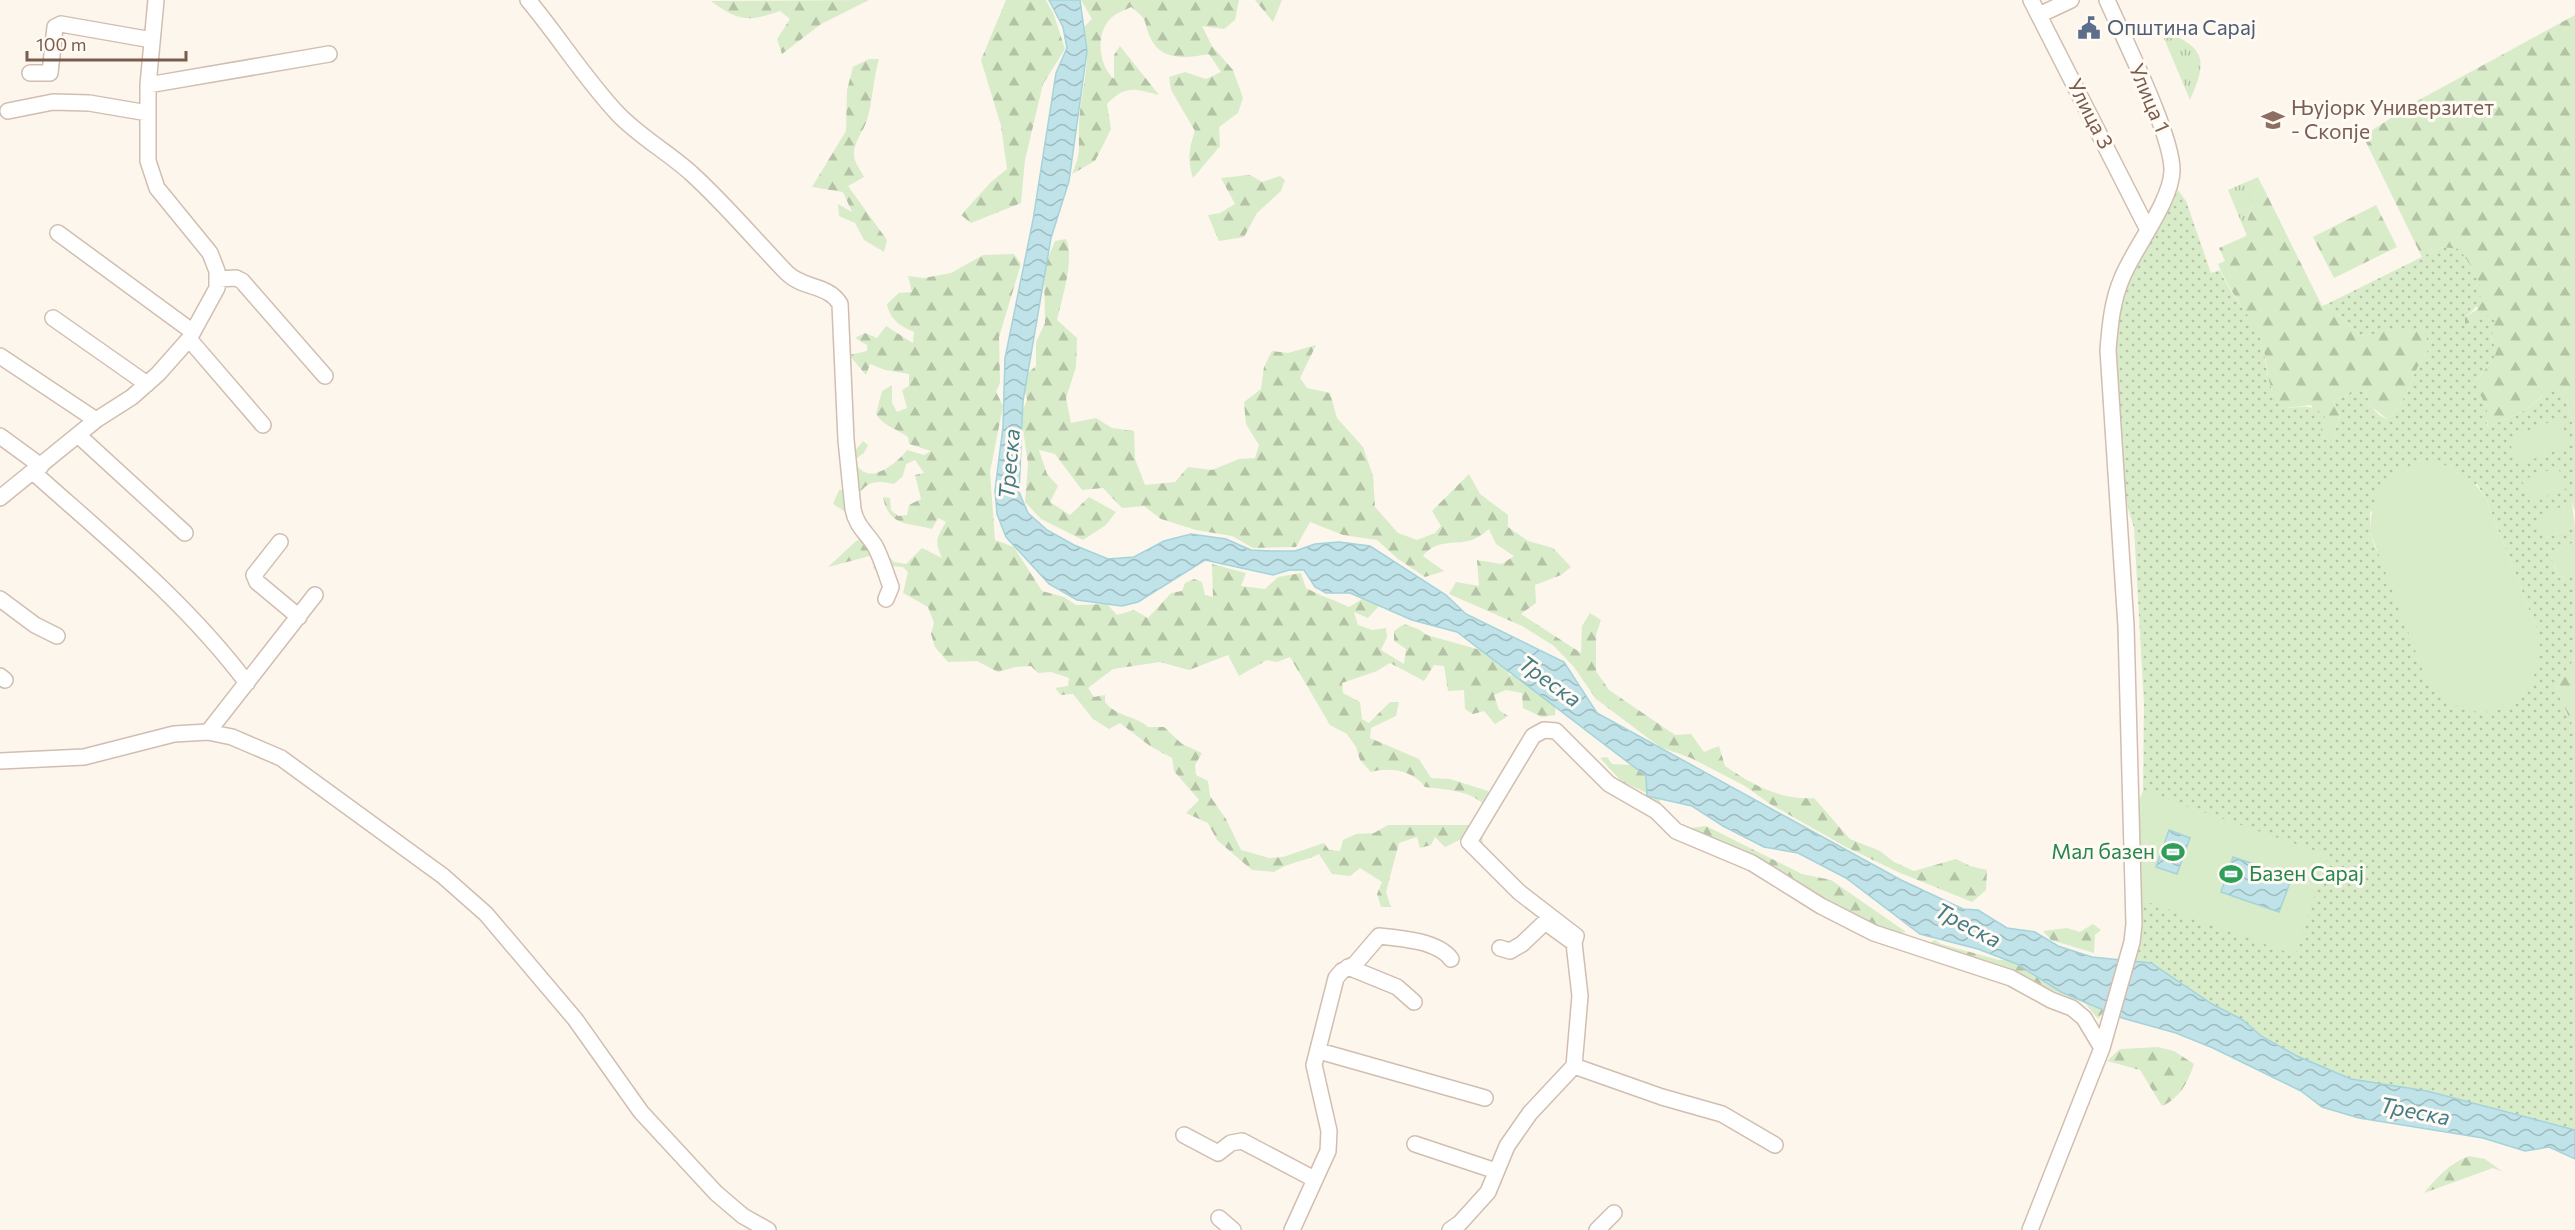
<svg xmlns="http://www.w3.org/2000/svg" width="2575" height="1230" viewBox="0 0 2575 1230" font-family="Commissioner,sans-serif">
<defs>
<pattern id="grass-tufts" width="24" height="20" patternUnits="userSpaceOnUse" patternTransform="scale(1.5)"><rect width="24" height="20" fill="#d8ecc9"/><path d="M3 7l-1-3M5 7V3M7 7l1-3M15 17l-1-3M17 17v-4M19 17l1-3" fill="none" stroke="#b4c2a5"/></pattern>
<pattern id="forest-firs" width="22" height="20" patternUnits="userSpaceOnUse" patternTransform="scale(1.5)"><rect width="22" height="20" fill="#d8ecc9"/><path d="M5 1l3.5 6h-7zM16 11l3.5 6h-7z" fill="#b4c2a5"/></pattern>
<pattern id="park-dots" width="8" height="8" patternUnits="userSpaceOnUse" patternTransform="scale(1.5)"><rect width="8" height="8" fill="#d8ecc9"/><path d="M2 2h.1M6 6h.1" fill="none" stroke="#b4c2a5" stroke-width="1.8" stroke-linecap="round"/></pattern>
<pattern id="water-waves" width="16" height="10" patternUnits="userSpaceOnUse" patternTransform="scale(1.5)"><rect width="16" height="10" fill="#bfe3e8"/><path d="M0 5q4-4 8 0t8 0" fill="none" stroke="#a0bbbe"/></pattern>
</defs>
<rect width="100%" height="100%" fill="#fdf6ec"/>
<!-- grass -->
<path fill="url(#grass-tufts)" d="M2160 29C2203 47 2210 56 2190 100Z
M2258 177 2261 183 2249 212 2247 236 2228 190Z"/>
<!-- forest -->
<path fill="url(#forest-firs)" d="M869 0 821 24 782 54 777 39 790 19 780 11C748 22 739 22 711 1Z
M1006 0H1046L1054 15 1065 49 1043 84 1025 160 1021 203 971 223 961 215 991 182 1007 169 1001 126 981 60Z
M1081 0H1239L1235 20 1224 29 1202 26 1212 46 1233 70 1243 98 1238 113 1219 127 1220 146 1193 178C1187 161 1189 147 1195 131L1171 90 1169 77 1185 72 1206 79 1221 72 1209 54C1188 58 1161 62 1150 37 1142 18 1150 22 1131 7 1125 10 1114 14 1110 19 1095 35 1099 66 1114 79V55L1120 46 1159 95C1135 89 1126 84 1107 104L1111 129 1095 161 1072 174C1082 150 1078 149 1079 124 1081 87 1092 65 1084 27L1092 19Z
M1255 0H1282L1273 22Z
M2575 15V434L2566 398 2542 396 2526 410 2488 427 2484 402 2476 390V380L2493 360 2491 330 2495 321 2492 314 2465 325V317L2478 309 2442 247 2422 257 2363 136 2419 100Z
M869 59H879C873 79 873 100 867 120 863 132 853 143 854 155 854 162 861 171 864 177L848 186 887 240 884 252 864 240 855 223 839 216 838 204 852 212 843 192 812 187 846 131 847 90 853 67Z
M1250 175 1262 182 1280 176 1285 180 1281 191 1257 213 1244 237 1219 241 1208 215 1220 213 1235 204 1221 178Z
M2261 183 2322 306 2327 304 2360 336C2377 334 2407 322 2423 331 2429 335 2428 343 2429 349 2412 369 2408 404 2387 419L2372 407 2364 390 2333 400 2340 416 2332 441H2327L2321 436V427L2311 405 2286 408C2264 392 2270 368 2262 345 2252 316 2229 293 2218 264L2225 261 2219 248 2246 236 2249 212Z
M2376 205 2397 247 2334 278 2313 237Z
M1066 239C1075 258 1062 299 1057 320L1077 338 1076 367 1066 398 1071 423 1096 418 1112 428 1134 431 1135 459 1145 485 1175 482 1188 467 1212 470 1239 459 1255 458 1259 445 1246 424 1244 402 1261 389 1264 367 1272 351 1288 353 1316 345 1300 378 1307 388 1330 393 1337 418 1363 447 1373 476 1375 507 1398 533 1417 540 1435 533 1441 526 1432 511 1469 474 1480 494 1508 515V527L1528 541 1553 548 1571 567 1561 575 1535 585 1536 603 1521 614 1581 653 1582 626 1590 613 1601 620 1596 635V671L1609 690 1675 735 1691 734 1704 752 1719 746 1725 766C1753 785 1780 800 1814 798L1850 839 1880 851 1894 862 1914 871 1956 859 1970 866 1987 870 1986 890 1972 902 1898 872 1846 847 1770 804 1745 786 1691 758 1660 747 1596 699 1574 667 1554 646 1522 626 1449 594 1456 582 1479 586 1477 560 1502 564 1514 556 1496 544 1489 529C1484 533 1478 538 1472 540 1454 545 1436 539 1423 556L1444 571 1425 577 1398 559 1377 540 1343 535 1310 522 1296 547 1253 548 1232 536 1196 530 1161 519 1144 506 1122 508 1103 488 1082 490 1055 454 1039 450 1047 474 1058 486 1050 502 1070 515 1089 497 1116 512 1106 525 1083 540 1041 519 1025 502 1028 464 1021 415 1027 400 1022 378 1036 366V342L1045 323 1044 268 1055 241Z
M1014 254 1021 264 999 337 1000 383 996 392 1003 406 990 472 995 540 1014 547 1042 591 1064 597 1076 605 1107 604 1117 615 1134 610 1148 618 1171 593 1182 591 1185 583 1194 579 1202 582 1205 595 1213 597 1212 564 1246 573 1241 586 1265 589 1278 577 1301 573 1306 588C1320 596 1335 600 1349 607L1362 599 1379 606 1368 618 1354 612 1358 625 1372 630 1386 628 1387 637 1381 650 1404 664 1406 649 1394 641V631L1404 624 1418 629 1427 635 1505 657 1509 675 1532 677 1556 697 1555 715 1542 717 1523 708 1522 693 1506 690 1494 695 1499 710 1508 716 1495 724 1484 711 1473 714 1465 709 1464 690 1448 691 1444 666 1434 665 1424 681 1390 663 1377 671 1342 683 1343 693 1360 702 1362 719 1369 723 1390 702H1399L1396 716 1371 728 1370 738 1419 759 1431 778 1450 779 1488 791 1487 808C1473 790 1447 790 1425 787 1413 770 1389 767 1371 772L1360 760 1356 747 1347 734 1330 725 1290 657 1277 662 1267 660 1239 676 1228 655 1189 670 1160 662 1113 669 1088 688 1094 697 1105 695V702C1116 717 1135 715 1148 727H1164L1182 744 1202 753 1195 765 1196 775 1208 781 1210 796 1226 819 1241 850 1269 858 1283 857 1324 843 1329 850 1340 851 1343 840 1356 834 1374 833 1388 825H1470L1482 833 1483 845 1470 835 1445 847 1435 837 1431 845 1420 848 1417 837 1399 843 1386 892 1391 907H1381L1377 894 1382 882 1360 868 1350 876 1332 874 1319 854C1304 862 1288 862 1274 872L1252 870 1217 840 1208 823 1186 813 1199 800 1174 771 1172 758 1150 746 1120 723 1109 729 1093 719 1073 694 1061 695 1055 688 1068 686 1069 678 1051 672 1038 673 1031 666 1015 667 998 672 977 661 948 662 935 647 931 634 934 623 928 607 903 593 908 572 903 567 890 566 885 577 873 568 875 563 870 556 828 567 855 542 868 534 894 562 906 564 922 548 942 558C934 541 937 537 946 522L938 518 932 529C907 522 889 527 883 497L890 498 891 510 898 516 907 515 909 505 921 499 915 475 924 473 915 460 906 464 903 476 894 484C862 476 863 493 844 511L833 504 839 490H849L859 482 850 470 853 453 863 441 868 445 864 453 853 461C857 465 861 472 867 473 880 477 901 459 907 450L924 455 931 451 909 444 908 437C896 428 883 426 876 414L882 391 892 385V403L897 412 907 408 902 390 909 386V374L885 370 870 364 866 375 849 355 867 351V345L855 338 865 333 877 338 886 326 913 343 914 332C900 326 890 320 887 304L899 293 912 292 908 276 924 278 951 273 983 255Z
M2575 657V731L2556 688Z
M1607 757 1612 764 1630 765 1647 771 1661 804 1658 806 1645 792 1622 782 1600 758Z
M1706 826 1802 874 1831 880 1906 932C1884 936 1863 926 1840 926L1847 915 1830 902 1808 897 1799 882 1709 836 1683 829Z
M2093 924 2101 930 2095 935 2094 953 2051 940 2043 931 2067 928 2080 932Z
M1935 940 1941 944 1999 960 2016 959 2105 1010 2098 1019 2085 1003 1922 941 1929 943Z
M2158 1047 2174 1051 2194 1064C2188 1082 2180 1098 2162 1106L2140 1070 2107 1061 2120 1049Z
M2469 1156 2485 1159 2503 1172 2493 1168 2424 1193C2436 1178 2450 1163 2469 1156Z"/>
<!-- park -->
<path fill="url(#park-dots)" fill-rule="evenodd" d="M2178 190 2186 201 2211 273 2220 270C2231 298 2256 319 2263 348 2268 370 2266 393 2286 408 2303 407 2313 403 2325 417L2321 427V436L2327 441H2332L2340 416 2333 400 2364 390C2369 401 2374 415 2387 419 2408 404 2412 369 2429 349L2426 335 2423 331 2404 329 2360 336 2327 304 2442 247 2459 249C2476 272 2495 297 2465 317V324L2492 314 2495 321 2491 340 2497 350 2493 360 2476 380C2476 393 2486 400 2487 412 2488 418 2485 421 2488 427L2526 410 2551 389 2559 390 2566 398 2575 434V511L2572 503 2544 538 2575 526V542L2549 552 2559 578 2575 572V657L2556 688 2575 731V1130L2427 1091 2351 1079 2297 1056 2261 1036 2243 1020 2212 1004 2173 977 2132 959 2142 900 2139 802 2143 791 2144 704 2134 528 2119 477 2110 357 2123 282ZM2477 484 2487 501 2537 630 2376 550 2370 532V512Z"/>
<!-- pitch -->
<path fill="#d8ecc9" d="M2560 418 2570 445 2518 465 2508 438Z
M2422 462C2454 463 2471 474 2487 501L2537 630C2552 707 2472 743 2426 679L2370 532C2371 492 2385 473 2422 462Z
M2558 467 2566 489 2530 502 2522 480Z
M2572 503 2575 526 2544 538 2536 516Z
M2575 542V572L2559 578 2549 552Z
M2143 791 2328 855 2295 955 2142 900 2139 802Z"/>
<!-- water -->
<path fill="url(#water-waves)" stroke="#a5d3da" stroke-width="1.5" d="M1049 0H1080L1087 51 1069 181 1051 238 1023 401 1019 492 1028 513 1047 530 1074 545 1108 559 1134 557 1164 541 1191 534 1226 539 1251 550 1271 551H1295L1315 544 1339 542 1370 546 1446 595 1466 614 1564 662 1597 713 1901 880 1963 909 1978 910 2007 928 2035 932 2058 946 2092 957 2151 963 2212 1004 2243 1020 2261 1036 2297 1056 2351 1079 2427 1091 2575 1130V1159L2549 1147 2525 1151 2483 1138 2359 1118 2322 1107 2301 1091 2213 1048 2176 1033 2122 1018 2061 992 2017 964 1978 949 1920 934 1846 878 1798 853 1764 847 1723 826 1692 806 1647 796 1646 776 1457 632 1412 620 1350 593H1326L1315 587 1304 570H1289L1273 575 1205 560 1138 602 1122 606 1077 600 1049 584 1006 537 997 514 995 490 1003 427 1005 358 1033 220 1056 73 1067 48 1063 27Z
M2169 830 2190 838 2177 874 2156 867Z
M2233 857 2292 877 2279 912 2221 892Z"/>
<g fill="none" stroke-linecap="round" stroke-linejoin="round">
<!-- minor casing -->
<g stroke="#d1beb0" stroke-width="18">
<path id="minor" d="M528 0C559 37 585 79 618 114 640 137 669 153 692 174 726 205 755 240 787 273 803 289 828 284 840 304L846 440 853 509C856 526 867 533 875 546 882 559 886 574 891 587L886 599
M2031 0 2147 228
M2039 15 2071 0
M30 73H50L55 27 61 24 152 40
M148 85 329 54
M8 111 53 102 89 103 148 113
M58 233 193 332
M218 279 236 278 242 281 325 376
M53 318 147 384
M189 339 263 425
M0 356 96 420
M78 435 185 533
M0 436 41 466
M33 472C108 539 186 602 247 683
M0 498 96 420 132 397 158 374 189 339 217 288V271L210 253 157 188 148 161V85L156 0
M280 542 254 575 257 582 299 617
M0 599 35 625 57 636
M0 676 5 680
M208 732 315 595
M0 761 84 757 174 734 208 732 232 737 281 758 443 876 486 914 575 1019 641 1112 716 1193 743 1216 768 1230
M1574 943 1576 936 1519 892 1469 842 1533 736 1544 730 1556 731 1609 784 1656 811 1676 831 1752 863 1821 906 1874 933 2011 978 2051 1000 2072 1008 2084 1018 2102 1048
M1348 967 1397 987 1414 1002
M1319 1051 1485 1098
M1574 1066 1662 1097 1722 1114 1775 1145
M1184 1135 1218 1153 1231 1143 1242 1141 1314 1179
M1415 1144 1496 1171
M1219 1218 1233 1230
M1292 1230 1328 1151 1329 1131 1314 1065 1336 978 1342 971 1355 964 1379 936C1400 938 1438 941 1451 959
M1450 1230 1460 1223 1488 1192 1507 1146 1530 1113 1574 1066 1580 996 1574 943 1545 922 1522 944 1510 951 1500 948
M1597 1230 1614 1213
M2030 1230 2102 1048 2132 942 2134 924 2126 626 2108 350C2110 326 2112 301 2122 278 2134 248 2171 202 2172 171 2173 136 2123 37 2107 0"/>
</g>
<!-- minor -->
<use href="#minor" stroke="#fff" stroke-width="15"/>
</g>
<!-- icons -->
<defs>
<g id="civic-bare" transform="scale(1.8)"><path d="M-.6-6.5H3V-4.5H.6V-3L4-1V1h2V6H-6V1h2V-1L-.6-3ZM-1.2 2.5V6h2.4V2.5Z" fill="#5c6f8a" stroke="#fffaf3" stroke-width="2.5" paint-order="stroke"/></g>
<g id="university-bare" transform="scale(1.8)"><path d="M0-5L7-2L0 1L-7-2ZM-4 1L0 2.5L4 1V4Q0 6-4 4Z" fill="#8d6e63" stroke="#fffaf3" stroke-width="2.5" paint-order="stroke"/></g>
<g id="stadium-bare" transform="scale(1.8)"><path d="M0-5a6.5 5 0 1 0 0 10a6.5 5 0 1 0 0-10ZM-3.5-1.8h7v3.6h-7Z" fill="#2e9e5b" stroke="#fffaf3" stroke-width="2.5" paint-order="stroke"/></g>
</defs>
<g fill-rule="evenodd">
<use href="#civic-bare" x="2089" y="28"/>
<use href="#university-bare" x="2273" y="120"/>
<use href="#stadium-bare" x="2173" y="852"/>
<use href="#stadium-bare" x="2231" y="874"/>
</g>
<g text-anchor="middle" stroke-width="6" stroke-linejoin="round" paint-order="stroke">
<!-- service labels -->
<g font-size="21" fill="#4e5e75" stroke="#fffaf3" text-anchor="start">
<text x="2107" y="35">Општина Сарај</text>
</g>
<!-- street labels -->
<g font-size="21" fill="#7a5c4d" stroke="#fffaf3">
<text transform="translate(2149 98) rotate(67)" y="7">Улица 1</text>
<text transform="translate(2090 114) rotate(63)" y="7">Улица 3</text>
</g>
<!-- education labels -->
<g font-size="21" fill="#785e54" stroke="#fffaf3" text-anchor="start">
<text x="2291" y="115">Њујорк Универзитет<tspan x="2291" dy="24">- Скопје</tspan></text>
</g>
<!-- leisure labels -->
<g font-size="21" fill="#27864d" stroke="#fffaf3" text-anchor="end">
<text x="2155" y="859">Мал базен</text>
<text x="2249" y="881" text-anchor="start">Базен Сарај</text>
</g>
<!-- water labels -->
<g font-size="22" font-style="italic" fill="#437c86" stroke="#fffaf3">
<text transform="translate(1009 464) rotate(-85)" y="8">Треска</text>
<text transform="translate(1550 681) rotate(36)" y="8">Треска</text>
<text transform="translate(1968 925) rotate(28)" y="8">Треска</text>
<text transform="translate(2415 1111) rotate(11)" y="8">Треска</text>
</g>
</g>
<!-- scale -->
<path d="M27 51v9h159v-9" fill="none" stroke="#7a5c4d" stroke-width="3"/>
<text x="36" y="51" font-size="18" fill="#7a5c4d" stroke="#fffaf3" stroke-width="4.5" paint-order="stroke">100 m</text>
</svg>
